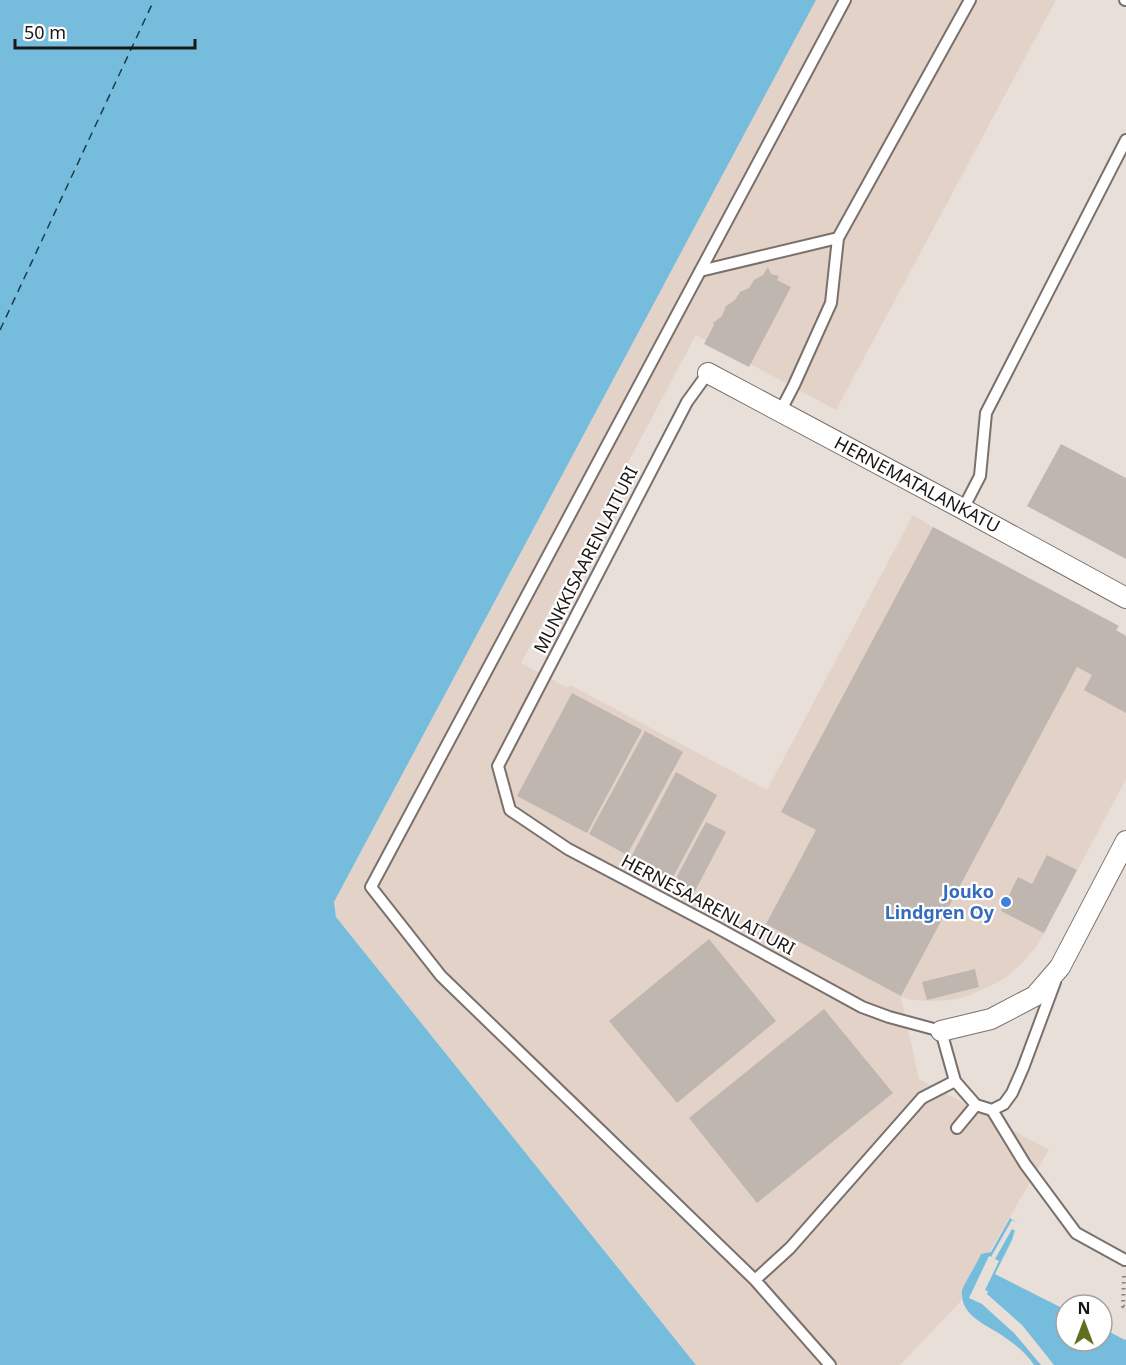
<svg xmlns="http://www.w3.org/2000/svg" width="1126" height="1365" viewBox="0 0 1126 1365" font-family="'Noto Sans',sans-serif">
<rect width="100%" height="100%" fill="#e9dfd9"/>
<!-- built -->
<path fill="#e3d2c8" d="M816 0H1056L836 410 696 335 521 663 566 687 572 686 767 790 913 515 933 527 1119 626 1116 630 1126 636V779L1044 933 1036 947 1022 963 1008 976 996 983 968 996 951 1000 931 1001 913 1000 901 997 919 1079 1049 1150 960 1302 900 1365H696L336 917 334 902Z"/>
<!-- water -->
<path fill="#76bddd" d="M0 0H816L334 902 336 917 696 1365H0Z
M1010 1218 1017 1223 1012 1240 995 1274 1066 1310V1341H1102V1328L1125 1340 1126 1339V1365H1034C1026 1352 1013 1343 1000 1334 985 1324 960 1315 962 1291 963 1285 978 1262 981 1254L991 1252Z"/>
<!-- pier -->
<path fill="#e9dfd9" d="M1012 1220 1020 1225 1016 1231 1012 1229 995 1259 999 1261 985 1290 988 1291 987 1294 1022 1325 1054 1365H1041L1014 1333 982 1304 969 1298 989 1256 991 1257Z"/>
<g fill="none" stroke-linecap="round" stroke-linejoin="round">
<!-- ferry -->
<path stroke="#1a3b49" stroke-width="1.5" stroke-dasharray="8 6" stroke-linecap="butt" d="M0 330 154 0"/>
</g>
<!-- building -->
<path fill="#c0b6b0" d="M768 267 771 274 779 276 777 280 791 287 749 367 704 344 714 325 713 323 722 316 726 306 735 300 740 292 749 288 754 280 763 275Z
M1061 444 1126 478V559L1027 506Z
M933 527 1119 626 1116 630 1126 636V713L1084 690 1092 675 1077 667 901 996 766 924 816 830 781 812Z
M572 693 642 730 587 833 517 796Z
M645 731 683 752 627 855 589 834Z
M676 772 717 795 672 879 631 857Z
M706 822 726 832 695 891 675 880Z
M1047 855 1077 870 1044 933 1001 911 1018 877 1032 884Z
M709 939 776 1021 677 1103 609 1021Z
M975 969 979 987 927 1000 922 982Z
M824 1009 893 1093 757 1203 689 1118Z"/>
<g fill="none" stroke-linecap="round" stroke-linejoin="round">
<!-- service casing -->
<g stroke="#7a716c" stroke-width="14">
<path id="service" d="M1125 0H1126
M700 271 838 238
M708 373 687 402 498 766 510 810 568 849 716 927 862 1007 889 1017 941 1031 955 1081 976 1105 992 1110 1004 1104 1012 1093 1023 1068 1055 982
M780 412 794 385 831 303 838 238 970 0
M963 509 980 476 986 413 1126 140
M992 1110 1025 1164 1076 1233 1125 1260
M957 1128 976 1105
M755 1280 790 1248 922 1098 955 1081
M830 1365 755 1280 441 976 371 887 845 0"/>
</g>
<!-- minor casing -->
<g stroke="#7a716c" stroke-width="22">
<path id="minor" d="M708 373 963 509 1126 598
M941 1031 991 1019 1035 996 1060 967 1126 841"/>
</g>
<!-- path -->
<path stroke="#89827e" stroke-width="4" stroke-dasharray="1.5 4.5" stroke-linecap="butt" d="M1124 1276 1123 1306 1126 1308"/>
<!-- service -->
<use href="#service" stroke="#fff" stroke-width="10"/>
<!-- minor -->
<use href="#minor" stroke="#fff" stroke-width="20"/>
</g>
<!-- markers -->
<circle fill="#3f7fe0" stroke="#fff" stroke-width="2" cx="1006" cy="902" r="6"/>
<g text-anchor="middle" stroke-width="4.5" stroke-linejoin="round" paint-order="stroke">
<!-- street labels -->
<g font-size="18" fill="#1a1715" stroke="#fff">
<text transform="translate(917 485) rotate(28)" y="6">HERNEMATALANKATU</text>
<text transform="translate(586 560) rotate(-63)" y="6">MUNKKISAARENLAITURI</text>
<text transform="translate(708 905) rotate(28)" y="6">HERNESAARENLAITURI</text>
</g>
<!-- shop labels -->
<g font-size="18" font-weight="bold" fill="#366cbe" stroke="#fff" text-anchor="end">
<text x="994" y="898">Jouko<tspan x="994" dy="21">Lindgren Oy</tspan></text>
</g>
</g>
<!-- north arrow -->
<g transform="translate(1084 1323)"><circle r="28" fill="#ffffff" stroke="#a3a2a1" stroke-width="1.5"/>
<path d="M0-4.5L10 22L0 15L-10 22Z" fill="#5e701e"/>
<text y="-9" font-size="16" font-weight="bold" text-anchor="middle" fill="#1a1715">N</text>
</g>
<!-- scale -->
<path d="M15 39v9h180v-9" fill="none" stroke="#1a1715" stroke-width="3"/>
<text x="24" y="39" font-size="18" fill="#1a1715" stroke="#ffffff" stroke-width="4.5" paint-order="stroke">50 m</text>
</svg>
